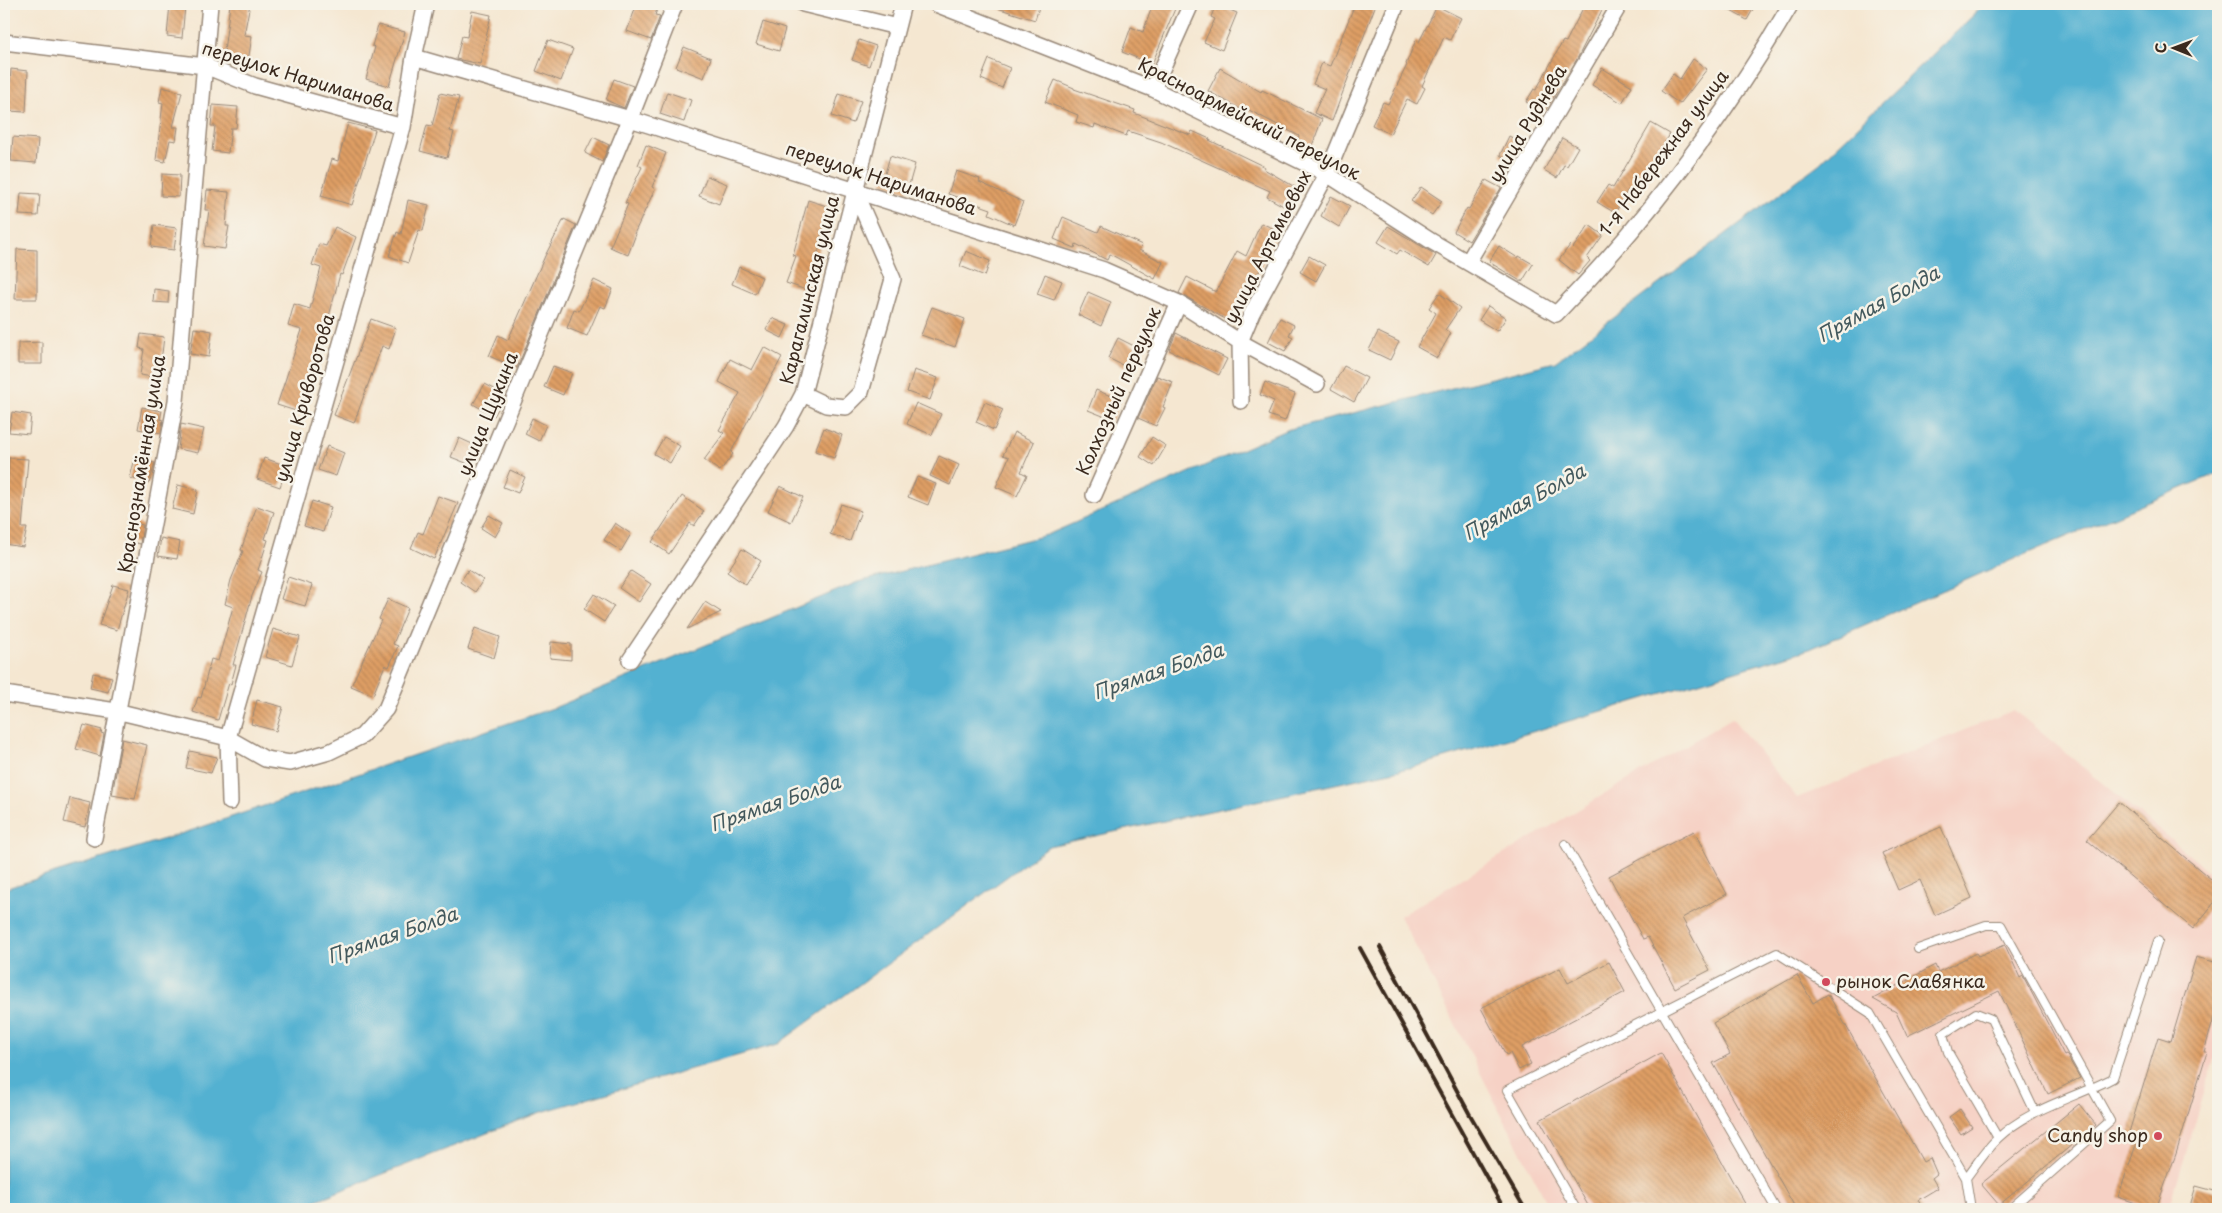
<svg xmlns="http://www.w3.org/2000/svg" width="2222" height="1213" viewBox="0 0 2222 1213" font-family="'Playpen Sans',sans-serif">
<defs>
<pattern id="building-back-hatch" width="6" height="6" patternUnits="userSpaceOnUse" patternTransform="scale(1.25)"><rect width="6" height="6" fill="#df9f65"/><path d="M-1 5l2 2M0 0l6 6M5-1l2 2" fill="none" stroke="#b68253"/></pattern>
</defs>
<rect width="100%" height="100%" fill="#f7f3e8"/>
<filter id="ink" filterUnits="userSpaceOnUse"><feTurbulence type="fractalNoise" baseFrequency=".02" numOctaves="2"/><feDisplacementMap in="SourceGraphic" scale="10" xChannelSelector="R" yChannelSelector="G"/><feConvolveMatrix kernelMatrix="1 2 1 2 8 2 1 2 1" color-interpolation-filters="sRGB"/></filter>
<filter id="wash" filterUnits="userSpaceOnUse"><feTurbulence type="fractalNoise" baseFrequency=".0096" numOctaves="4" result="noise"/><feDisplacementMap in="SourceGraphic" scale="20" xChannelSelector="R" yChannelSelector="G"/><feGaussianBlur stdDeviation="1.12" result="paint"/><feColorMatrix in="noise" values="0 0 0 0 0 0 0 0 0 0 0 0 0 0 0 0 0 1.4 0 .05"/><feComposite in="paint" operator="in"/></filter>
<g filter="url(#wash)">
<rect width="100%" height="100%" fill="#f5e7d1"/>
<!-- built -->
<path fill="#f6d1c5" d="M2014 710 2218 879V1047L2169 1209H1550L1400 916 1732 718 1797 798Z"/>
<!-- water -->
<path fill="#53b1d1" stroke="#476e78" d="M1985 4H2218V473L2014 559 1810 649 1418 766 1049 846 778 1044 538 1113 294 1209H4V889L190 831 556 707 858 582 1047 535 1286 430 1555 362 1819 164Z"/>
<g id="blocks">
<!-- building -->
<path fill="url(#building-back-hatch)" d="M170 4 185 6 182 38 167 36Z
M230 4H250L244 35 252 36 248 62 223 59Z
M637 4H659L655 15 660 16 651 40 627 31Z
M995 4H1040L1035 20 994 7Z
M1153 4H1177L1152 64 1122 52 1131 27 1143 32Z
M1216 4 1237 13 1222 50 1204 42 1215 19 1211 17Z
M1355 4H1376L1332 121 1314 113 1325 89 1313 84 1322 63 1330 66Z
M1585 4H1605L1577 59 1544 113 1526 102 1534 89 1536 90 1563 41 1566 42Z
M1718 4H1756L1747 20Z
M1437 6 1461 18 1450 40 1444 37 1422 86 1425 88 1417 104 1407 99 1390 134 1372 125 1383 102 1388 104 1407 65 1406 64 1416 40 1419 42Z
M472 11 491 15 480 64 456 59 462 36 467 37Z
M763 22 785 29 779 51 756 44Z
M378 25 405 32 389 86 366 79 375 47 372 46Z
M548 40 573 49 561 81 536 71Z
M859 40 876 46 869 66 852 60Z
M684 47 711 58 704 78 676 67Z
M989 59 1010 68 1002 88 981 79Z
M1693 59 1707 69 1680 104 1661 91 1673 74 1680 79Z
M1220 68 1261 92 1262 90 1322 119 1312 146 1297 141 1299 136 1245 108 1244 111 1208 91Z
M1602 68 1632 86 1622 103 1592 85Z
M11 69 28 71 26 112 8 111Z
M614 79 633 86 624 108 606 100Z
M1055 80 1074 88V89L1135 110 1134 113 1190 135 1192 131 1210 139 1209 140 1265 167 1264 169 1300 190 1289 209 1267 197 1270 191 1161 142 1128 131 1126 136 1095 124 1094 128 1076 122 1078 115 1045 102Z
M162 87 182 92 173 127H178L176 141 170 140 165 162 156 160 163 103 159 102Z
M667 92 691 100 684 122 660 114Z
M440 93 459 97 450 131 454 132 447 158 420 151 427 125 432 126Z
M839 94 861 101 853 123 832 116Z
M213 105 238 107 236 128H231L228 153 212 151 215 126H211Z
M348 123 375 130 352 205 321 196 332 159 338 161Z
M1651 123 1670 134 1647 174 1649 175 1638 195 1628 190 1615 213 1597 202 1608 185 1613 188Z
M1509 136 1526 145 1515 163 1500 155Z
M13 137 38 139 36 163 11 161Z
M593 137 609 145 602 162 585 153Z
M1562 138 1578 147 1567 166 1564 165 1557 178 1544 170Z
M646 145 666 153 652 187 655 189 634 234H636L628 255 610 247 628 204 625 203 642 167 638 165Z
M890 156 915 164 907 192 882 184Z
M956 171 980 179 979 182 1023 202 1014 225 989 214 991 209 948 194Z
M162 174 180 175 179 197 161 196Z
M707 176 727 184 719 204 699 196Z
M1486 180 1501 188 1469 241 1454 232 1467 208 1469 209Z
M1421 187 1442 201 1432 215 1411 201Z
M207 190 229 192 226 226H229L225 249 204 246 209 210H205Z
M21 193 40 194 38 216 19 215Z
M1331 196 1350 206 1339 227 1321 216Z
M408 200 429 205 423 231 419 230 408 263 389 256 397 232 401 234Z
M808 200 830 207 819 242 821 243 811 275 814 276 809 291 786 283 796 256 793 255Z
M1063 217 1098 232 1101 226 1142 245 1139 250 1163 262 1155 279 1110 254 1107 260 1076 244 1075 248 1054 239Z
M564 219 576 225 517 368 489 356 498 335 508 340 545 256Z
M1261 223 1279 231 1253 284 1249 282 1227 320 1179 293 1187 277 1216 292 1237 251 1246 256Z
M154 225 177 228 174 250 151 247Z
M1589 225 1603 235 1587 258 1590 261 1578 275 1559 260 1570 245 1573 248Z
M1388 226 1436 255 1429 267 1400 250 1397 254 1378 242Z
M335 227 356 237 342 275 340 274 324 336 299 412 277 405 302 330 288 326 294 304 310 309 321 268 312 265 319 244 326 246Z
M1499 246 1518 258 1519 256 1533 264 1522 282 1489 262Z
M17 249 37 250V299H15Z
M966 251 990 261 985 276 960 266Z
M1309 256 1325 265 1316 281 1300 272Z
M739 267 762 277 755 294 732 284Z
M1045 274 1062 281 1054 300 1037 294Z
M594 280 613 289 605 308 600 306 587 336 567 328 574 309 579 311Z
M154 289 169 291 168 303 153 302Z
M1088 292 1111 302 1101 326 1078 315Z
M1439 293 1460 308 1445 330 1451 333 1437 358 1417 347 1436 313 1429 308Z
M1488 306 1506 318 1497 331 1479 320Z
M932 307 965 319 955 347 921 335Z
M772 318 788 325 782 338 766 330Z
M1280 318 1294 325 1289 335 1293 337 1285 351 1268 342Z
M371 319 396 328 389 349 382 346 354 423 334 415Z
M194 328 212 331 209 357 190 354Z
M1378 332 1399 342 1390 360 1369 350Z
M1176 333 1227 359 1219 375 1169 350Z
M141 334 164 337 159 378 140 375 144 349 139 348Z
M1118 338 1136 347 1126 367 1108 358Z
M42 342V364H18V343Z
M764 347 782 357 731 452 733 454 720 471 704 460 724 433 719 430 740 393 719 382 730 359 752 370Z
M553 366 572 373 563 395 544 387Z
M1344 366 1367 378 1354 402 1331 389Z
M914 370 938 378 930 400 907 392Z
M1157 376 1173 382 1163 407 1165 408 1156 426 1138 418Z
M1265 382 1295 394 1285 421 1268 415 1274 401 1260 395Z
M485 384 506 395 494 416 473 404Z
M1096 390 1121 400 1113 420 1088 410Z
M985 402 1003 410 994 430 976 422Z
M916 403 941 414 932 435 907 424Z
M142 407 162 411 160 419 163 420 161 433 138 429Z
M12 412 31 415 29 434 9 432Z
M532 418 546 425 539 441 525 434Z
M181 424 204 429 198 453 178 449Z
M824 428 842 435 834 458 815 451Z
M1014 432 1034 442 1021 472 1027 475 1017 496 996 487 1009 457 1003 455Z
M664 437 680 446 670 463 654 454Z
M1152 437 1166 446 1154 466 1140 457Z
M459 438 479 447 471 465 451 457Z
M327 446 344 453 336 476 318 470Z
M939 456 959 465 950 485 930 476Z
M9 458 28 459 22 528H27L23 547 4 544 10 511H6Z
M135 458 155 463 149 483 130 478Z
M264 458 287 466 280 487 257 479Z
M510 470 525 477 518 493 503 487Z
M917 477 936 484 928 505 908 497Z
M178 485 198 490 193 514 172 509Z
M780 486 803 497 791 522 768 511Z
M438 496 458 503 434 559 411 548 418 532 423 534Z
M682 496 704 511 694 526 690 523 669 554 652 542Z
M312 501 331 507 323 532 304 526Z
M841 504 861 511 850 541 830 534Z
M257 506 274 512 265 539 268 540 258 570 262 572 252 596 233 665H236L231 684 229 683 218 720 193 712 198 697 201 698 211 659 218 661 233 607 225 604 231 580 243 551 241 550 247 533Z
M489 515 503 523 495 537 481 528Z
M128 522 143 525 140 544 124 540Z
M615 523 631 534 621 551 604 540Z
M161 538 180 542 177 559 158 556Z
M742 549 761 561 746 585 727 572Z
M468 570 483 580 475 592 460 582Z
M631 571 651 584 639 602 619 588Z
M288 577 312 585 305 606 281 599Z
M113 585 129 589 117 630 99 625Z
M594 594 614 606 604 622 584 609Z
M388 599 408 608 393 644 398 646 389 667 385 665 373 695 351 686 381 620 379 619Z
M705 602 721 612 687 629Z
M475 628 500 637 494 658 468 649Z
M273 629 300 637 292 665 265 657Z
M551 642 571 644V660L550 658Z
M93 673 112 677 108 692 90 688Z
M257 700 283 707 276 731 251 724Z
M84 725 102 730 101 733 104 734 100 756 76 749Z
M122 739 147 745 135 799 112 795Z
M190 751 217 757 211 773 186 768Z
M70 798 90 803 85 827 64 822Z
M2119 802 2218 885V898L2193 929 2087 840Z
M1941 827 1972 898 1935 915 1920 880 1898 890 1882 853Z
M1694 831 1727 894 1682 918 1710 970 1675 988 1648 937 1643 939 1609 876Z
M2005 945 2020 978 2023 976 2064 1055 2066 1054 2080 1078 2048 1094 1999 991 1907 1036 1896 1012 1873 999 1935 965 1938 972 1976 953 1978 956Z
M2196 957 2218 963V1004L2204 1052H2207L2176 1154 2156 1209H2154L2118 1197 2137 1142 2127 1139 2158 1037 2171 1041Z
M1609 962 1625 992 1522 1047 1531 1064 1519 1070 1510 1053 1506 1055 1481 1008 1560 968 1568 983Z
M1797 975 1813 1003 1828 994 1923 1162 1930 1158 1937 1174 1932 1178 1938 1188 1918 1200 1923 1209H1796L1713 1063 1730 1054 1713 1023Z
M1661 1053 1748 1209H1590L1540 1120Z
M2079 1104 2096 1125 1999 1205 1981 1184Z
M1960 1109 1972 1127 1961 1134 1949 1117Z
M2196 1186 2218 1192V1209H2189Z"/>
</g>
</g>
<g filter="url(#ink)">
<use href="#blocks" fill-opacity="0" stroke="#988878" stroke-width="1"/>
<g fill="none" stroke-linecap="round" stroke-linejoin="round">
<!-- service casing -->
<g stroke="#988878" stroke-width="10">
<path id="service" d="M1565 844 1776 1209
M1918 949 1986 925H2001L2110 1121 2010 1209
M1998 1138 1948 1052 1943 1034 1976 1013 1991 1019 2035 1112
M1966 1178C1976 1165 1985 1150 1997 1139 2029 1108 2075 1098 2113 1078L2158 941
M1576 1209 1507 1090 1777 953 1870 1013 1966 1178 1971 1209"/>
</g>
<!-- minor casing -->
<g stroke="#988878" stroke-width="18">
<path id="minor" d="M803 4 897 27
M936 4 1153 89 1327 174 1431 241 1556 314C1646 222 1726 115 1791 4
M4 42 205 66 255 86 403 127
M414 57 630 119 1104 270 1179 303 1240 342 1317 384
M1153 89 1191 4
M1468 262 1620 4
M803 394 826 405 846 407 861 392 893 279 854 190
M1241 401 1240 342 1252 313 1327 174 1397 4
M1094 495 1179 303
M630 660 786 426 803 394 903 4
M4 694 116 711 228 738 265 759 290 763 329 752 362 736 386 709 630 119 675 4
M230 802 228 738 403 127 414 57 426 4
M94 838 176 401 210 4"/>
</g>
<!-- service -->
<use href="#service" stroke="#fff" stroke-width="8"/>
<!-- minor -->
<use href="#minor" stroke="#fff" stroke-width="15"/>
<!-- rail -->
<path stroke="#3b2a1e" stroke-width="4" d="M1380 947 1469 1113 1525 1209
M1360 948 1504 1209"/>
</g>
</g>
<!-- markers -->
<g fill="#d1495b" stroke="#f7f3e8" stroke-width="2">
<circle cx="1826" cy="982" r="5"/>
<circle cx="2158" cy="1136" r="5"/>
</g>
<g text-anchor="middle" stroke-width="5" stroke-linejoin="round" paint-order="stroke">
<!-- street labels -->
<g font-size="18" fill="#3b2a1e" stroke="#f7f3e8">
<text transform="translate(298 77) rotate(17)" y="6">переулок Нариманова</text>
<text transform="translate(1249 119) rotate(27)" y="6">Красноармейский переулок</text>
<text transform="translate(1528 124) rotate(-59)" y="6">улица Руднева</text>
<text transform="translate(1664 153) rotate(-53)" y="6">1-я Набережная улица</text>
<text transform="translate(881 179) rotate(18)" y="6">переулок Нариманова</text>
<text transform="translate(1268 247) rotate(-63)" y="6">улица Артемьевых</text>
<text transform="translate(810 290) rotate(-76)" y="6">Карагалинская улица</text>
<text transform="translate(1119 391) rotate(-66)" y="6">Колхозный переулок</text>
<text transform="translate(305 398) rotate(-74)" y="6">улица Криворотова</text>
<text transform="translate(488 414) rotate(-68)" y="6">улица Щукина</text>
<text transform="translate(142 464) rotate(-81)" y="6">Краснознамённая улица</text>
</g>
<!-- poi labels -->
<g font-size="18" fill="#3b2a1e" stroke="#f7f3e8" text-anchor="start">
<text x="1836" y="988">рынок Славянка</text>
<text x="2148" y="1142" text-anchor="end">Candy shop</text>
</g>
<!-- water labels -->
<g font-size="19" font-style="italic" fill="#43595d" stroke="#f7f3e8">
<text transform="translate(1878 304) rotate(-29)" y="7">Прямая Болда</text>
<text transform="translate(1524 502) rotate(-29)" y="7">Прямая Болда</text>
<text transform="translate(1158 671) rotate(-19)" y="7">Прямая Болда</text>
<text transform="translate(775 803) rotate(-19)" y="7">Прямая Болда</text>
<text transform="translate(392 935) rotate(-19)" y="7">Прямая Болда</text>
</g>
</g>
<!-- margin -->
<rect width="2222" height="1213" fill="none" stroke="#f7f3e8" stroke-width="20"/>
<!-- north arrow -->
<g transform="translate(2174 48) rotate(271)" stroke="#f7f3e8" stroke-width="4" paint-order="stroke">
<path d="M0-4L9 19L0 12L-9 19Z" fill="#3b2a1e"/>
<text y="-8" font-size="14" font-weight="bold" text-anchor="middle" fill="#3b2a1e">С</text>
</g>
</svg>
